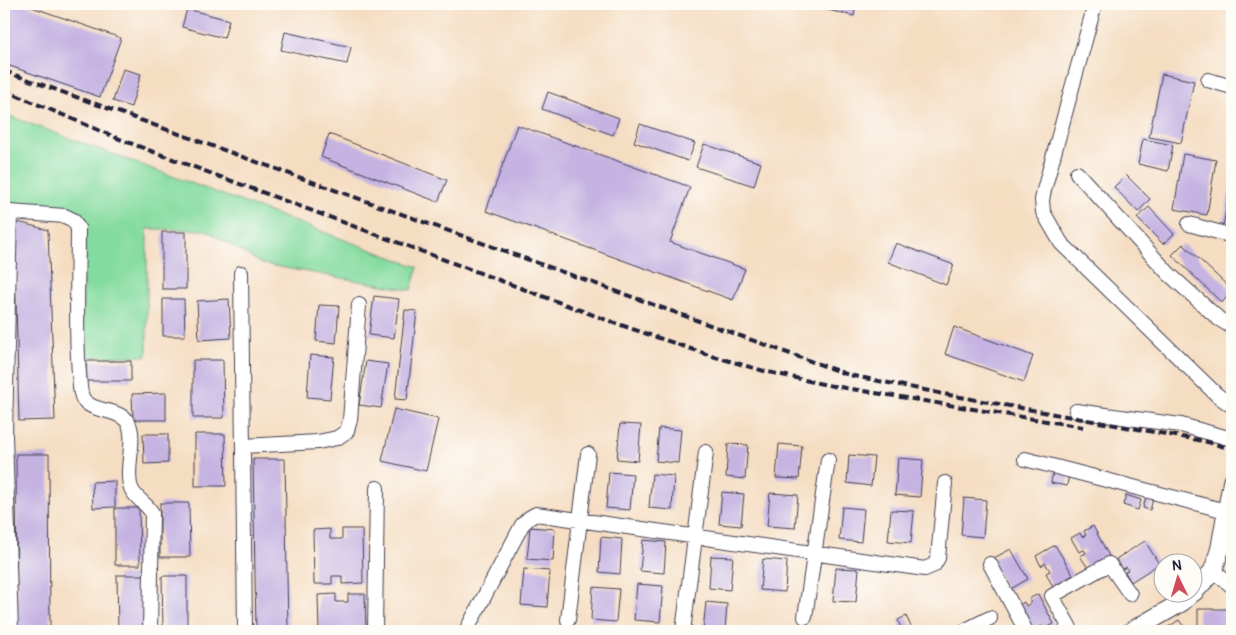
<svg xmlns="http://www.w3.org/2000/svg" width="1236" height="635" viewBox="0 0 1236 635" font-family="Pangolin,sans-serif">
<rect width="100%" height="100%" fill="#fdfcf7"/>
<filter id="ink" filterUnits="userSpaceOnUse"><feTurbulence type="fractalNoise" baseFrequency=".02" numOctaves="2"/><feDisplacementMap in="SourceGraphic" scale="10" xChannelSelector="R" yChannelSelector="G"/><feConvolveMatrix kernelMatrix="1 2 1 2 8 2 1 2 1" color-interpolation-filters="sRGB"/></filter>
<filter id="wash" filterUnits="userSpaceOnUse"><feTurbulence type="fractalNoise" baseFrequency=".0096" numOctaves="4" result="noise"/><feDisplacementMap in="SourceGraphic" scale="20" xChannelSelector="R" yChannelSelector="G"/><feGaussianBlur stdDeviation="1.12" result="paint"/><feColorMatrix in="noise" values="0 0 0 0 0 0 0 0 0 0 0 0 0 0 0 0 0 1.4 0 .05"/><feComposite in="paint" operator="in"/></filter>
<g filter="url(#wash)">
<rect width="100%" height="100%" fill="#f5ddc2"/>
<!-- green -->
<path fill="#84db9f" stroke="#537e6d" d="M4 114 418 267 411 290 262 264 206 230 147 229V356L82 357 83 217 76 209 12 206 4 200Z"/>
<g id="blocks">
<!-- building -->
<path fill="#c5b3e2" d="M4 4H23L121 38 100 97 4 64Z
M802 4H856L854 16Z
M187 9 229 20 224 38 182 27Z
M285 32 351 47 347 64 281 50Z
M123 69 141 74 131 107 113 101Z
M1162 74 1194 81 1181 143 1149 137Z
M548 92 619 118 613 135 542 109Z
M640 124 695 143 688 161 634 142Z
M517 125 690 187 670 242 745 269 733 300 486 211Z
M329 134 447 180 438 202 321 157Z
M1143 139 1173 145 1168 171 1138 164Z
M704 144 761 163 754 186 696 167Z
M1183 154 1216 160 1207 215 1174 209Z
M1126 175 1150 199 1138 212 1114 187Z
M1231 183 1232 184V228L1223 226Z
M1149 207 1174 234 1163 244 1137 218Z
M14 221 48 230 55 420 19 421Z
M162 232H186V289H162Z
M896 243 954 265 946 285 888 262Z
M1183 244 1232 290 1222 303 1172 255Z
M374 296 399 299 394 338 369 335Z
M163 299H184L185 336H163Z
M229 299 231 338 199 340 197 301Z
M319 305 339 306 336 343 316 341Z
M405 310 417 311 407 400 395 399Z
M954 327 1033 356 1024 382 945 354Z
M310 355 334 357 330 399 307 397Z
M193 360H223L224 418H193Z
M86 361H131V381H87Z
M366 361 388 364 381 408 359 405Z
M166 393V420H133L132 394Z
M394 409 438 419 426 471 382 461Z
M620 424 641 425 638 461 617 459Z
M659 428 681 430 678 463 656 461Z
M143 434H168V463L144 464Z
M195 434H225L226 486H195Z
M728 444 748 445 745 479 726 477Z
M779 444 802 446 799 479 776 478Z
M16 454H49L50 631H17Z
M849 455 874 457 871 486 847 483Z
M898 458 923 460 920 497 895 495Z
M253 459H285L288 631H256Z
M1053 471 1069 475 1067 486 1051 483Z
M609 472 633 474 630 510 606 508Z
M652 474 674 476 672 510 649 508Z
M115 481V507L93 508 92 482Z
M722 492 744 494 741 526 719 524Z
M770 493 798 495 795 528 767 526Z
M1126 495 1141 500 1138 510 1123 505Z
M1146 497 1153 499 1150 510 1143 508Z
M964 498 986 500 983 537 961 535Z
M160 503H189L190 557H160Z
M842 507 864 509 861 542 839 540Z
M115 508H139L140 565H115Z
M891 510 914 511 911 543 888 541Z
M1093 526 1109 556 1088 568 1080 556 1086 553 1084 550 1079 552 1071 538 1080 533 1082 537 1086 535 1084 531Z
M530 527 555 529 553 561 527 559Z
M330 529V539H342V529H362L363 583 342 584V576H332V584H314L313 530Z
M601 537 622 539 620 574 599 572Z
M643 540 666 542 664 573 640 571Z
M1145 541 1159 564 1131 582 1125 572 1128 570 1126 567 1123 569 1116 559Z
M1055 545 1073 575 1053 587 1046 573 1050 571 1045 563 1041 566 1036 556Z
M1011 549 1028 579 1007 591 990 560Z
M711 556 733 557 730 590 709 588Z
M763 559 787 561 785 592 760 590Z
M836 568 859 569 856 602 833 601Z
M524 569 550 571 547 607 521 605Z
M117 575H144L145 631H118Z
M162 576H187V631H163Z
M637 584 663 586 660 622 634 620Z
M593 587 619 589 616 622 591 620Z
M336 594V602H348V594H365L366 631H319L318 595Z
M1038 594 1054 624 1044 629 1042 626 1037 629 1039 631H1029L1016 607 1024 602 1026 606 1031 603 1029 599Z
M706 602 727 604 725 631H703Z
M1198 609H1232V631H1198Z
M906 616 913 631H902L898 620Z
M1179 620 1187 631H1162Z"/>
</g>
</g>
<g filter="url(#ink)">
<use href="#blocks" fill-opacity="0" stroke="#423e4f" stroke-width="1"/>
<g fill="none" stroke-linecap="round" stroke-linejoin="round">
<!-- minor casing -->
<g stroke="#423e4f" stroke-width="16">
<path id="minor" d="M1095 4 1044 190 1042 200 1043 212 1061 243 1217 395 1232 406
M1208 80 1232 87
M1077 173 1169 274 1219 319 1232 327
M4 208 10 212 65 216 73 220 78 228C78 276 75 325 79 373 80 380 79 392 83 399 93 413 116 408 127 421 138 436 124 469 131 488 135 499 147 503 152 513L150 631
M10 212 5 435 11 631
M1189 224 1232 236
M241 273 245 631
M1076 411 1181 425 1232 439
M243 446 318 442 337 438 347 431 350 420 359 305
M1025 459 1226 511
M990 564 1026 631
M1213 571 1232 586
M805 617 828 460
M568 620 588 454
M375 631 377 488
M466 631 522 525 529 518 536 514 925 569 934 565 938 558 945 483
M683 631 706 452
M964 631 990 618
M1065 631 1070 628 1052 596 1109 564 1130 594"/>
</g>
<!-- major casing -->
<g stroke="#423e4f" stroke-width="20">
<path id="major" d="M1194 592 1213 571 1220 549 1232 482
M1132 631 1182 602 1193 592"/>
</g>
<!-- minor -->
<use href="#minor" stroke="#fff" stroke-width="14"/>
<!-- major -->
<use href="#major" stroke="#fff" stroke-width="18"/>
<!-- rail -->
<path stroke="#22223b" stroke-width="4" stroke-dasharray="8 4" stroke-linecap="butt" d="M4 71 849 375 949 395 1204 441 1232 449
M4 90 122 140 210 173 615 323 709 355 764 371 827 385 1083 427"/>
</g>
</g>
<!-- margin -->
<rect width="1236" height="635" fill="none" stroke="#fdfcf7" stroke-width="20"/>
<!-- north arrow -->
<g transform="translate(1178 578) rotate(355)"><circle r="24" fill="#fdfcf7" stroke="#a5a5ac"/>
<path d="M0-4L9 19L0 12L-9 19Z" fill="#d1495b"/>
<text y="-8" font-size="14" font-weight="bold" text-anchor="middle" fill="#22223b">N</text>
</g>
</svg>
